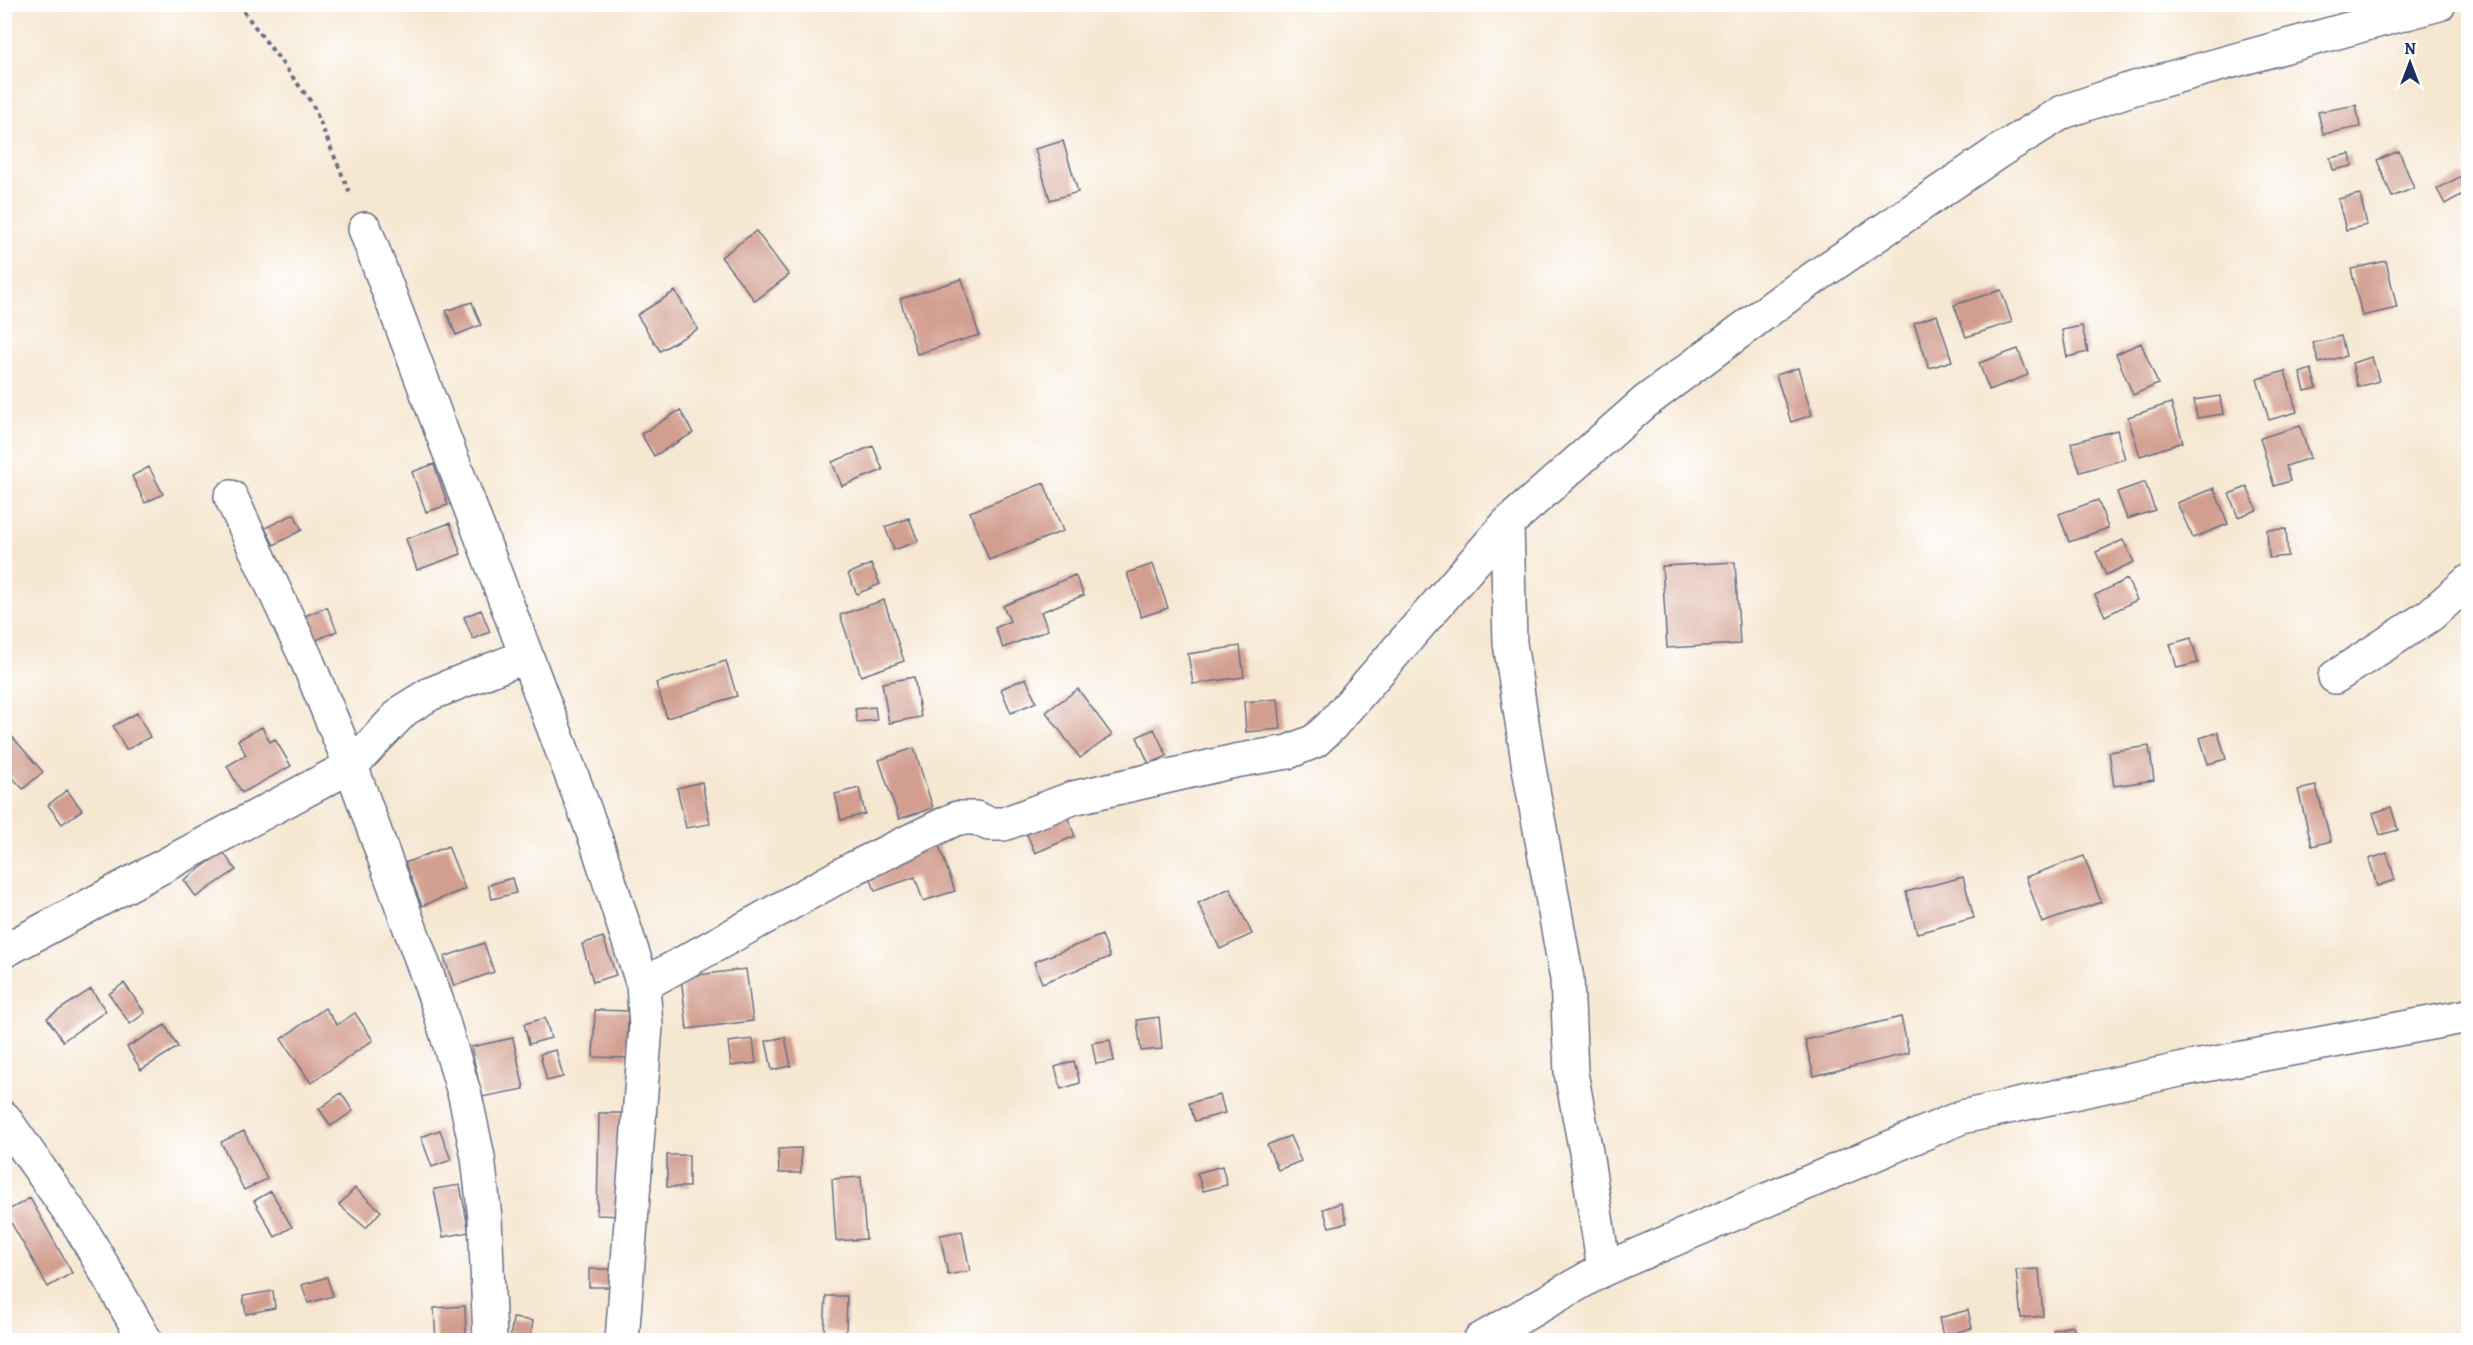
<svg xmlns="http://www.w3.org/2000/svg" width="2473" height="1345" viewBox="0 0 2473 1345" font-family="Alegreya,serif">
<rect width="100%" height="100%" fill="#fff"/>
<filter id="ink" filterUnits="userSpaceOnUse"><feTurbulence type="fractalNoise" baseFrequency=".0167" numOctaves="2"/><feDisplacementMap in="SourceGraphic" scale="12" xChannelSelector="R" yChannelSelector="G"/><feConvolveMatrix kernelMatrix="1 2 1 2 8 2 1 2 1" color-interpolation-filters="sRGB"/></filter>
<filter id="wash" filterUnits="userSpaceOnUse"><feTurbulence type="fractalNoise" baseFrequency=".008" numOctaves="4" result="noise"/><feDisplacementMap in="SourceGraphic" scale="24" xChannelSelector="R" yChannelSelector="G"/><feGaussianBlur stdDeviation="1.35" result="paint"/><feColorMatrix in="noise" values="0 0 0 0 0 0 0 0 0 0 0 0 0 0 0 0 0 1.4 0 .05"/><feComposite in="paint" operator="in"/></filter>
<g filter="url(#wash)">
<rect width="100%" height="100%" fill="#f6e7d1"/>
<g id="blocks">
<!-- building -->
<path fill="#d29e8f" d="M2356 105 2360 127 2323 134 2318 112Z
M1063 141 1078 192 1050 200 1035 149Z
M2399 151 2414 188 2392 197 2377 160Z
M2350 154 2352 166 2333 170 2330 158Z
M2465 174 2468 182V191L2445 204 2437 189Z
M2360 194 2367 225 2346 230 2338 199Z
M756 231 789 275 755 301 721 257Z
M2386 261 2397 308 2362 316 2351 269Z
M962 279 979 335 917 354 900 299Z
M2001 290 2012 322 1966 337 1954 305Z
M675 291 698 329 660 351 637 315Z
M472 302 481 325 456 335 446 311Z
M1937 315 1952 361 1929 368 1914 323Z
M2082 326 2088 352 2067 357 2062 330Z
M2341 336 2346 356 2319 363 2313 343Z
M2141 343 2158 384 2133 395 2116 354Z
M2018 349 2028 375 1989 390 1979 363Z
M2372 357 2379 381 2358 387 2352 363Z
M1798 368 1812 415 1791 422 1776 375Z
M2311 369 2317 388 2305 391 2300 373Z
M2285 371 2297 412 2269 420 2257 379Z
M2220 396 2223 414 2197 418 2194 400Z
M2171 403 2183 442 2140 456 2128 417Z
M680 410 693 433 654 456 641 434Z
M2300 426 2310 458 2286 466 2290 481 2274 486 2260 438Z
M2117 430 2125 459 2080 472 2071 443Z
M873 446 883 470 842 486 832 462Z
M434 464 448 505 426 512 412 472Z
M149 467 163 494 145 503 132 476Z
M2145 482 2155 510 2127 519 2117 492Z
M1044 483 1063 531 989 560 970 512Z
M2247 487 2257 510 2238 517 2229 494Z
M2214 488 2228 524 2193 538 2177 503Z
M2098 500 2108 528 2069 542 2059 514Z
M294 514 302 530 274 545 265 528Z
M909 518 918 541 894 550 885 527Z
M450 523 461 554 417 570 406 539Z
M2286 529 2288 556 2269 558 2267 530Z
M2123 540 2134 562 2106 575 2096 552Z
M1735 562 1740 644 1667 648 1662 566Z
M871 564 880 584 857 594 848 574Z
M1153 564 1168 608 1141 617 1127 573Z
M1075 575 1084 595 1041 612 1048 630 1003 648 995 628 1010 621 1003 606Z
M2127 579 2137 600 2105 616 2095 595Z
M884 600 904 661 861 676 840 615Z
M327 607 337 631 316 640 305 616Z
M481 610 490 632 473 639 464 617Z
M2191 638 2198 663 2177 668 2170 644Z
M1240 646 1244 677 1193 684 1188 654Z
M726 661 737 696 667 718 656 683Z
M914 677 921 717 889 723 882 683Z
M1026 678 1036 702 1011 713 1001 689Z
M1078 689 1112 735 1080 758 1046 712Z
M1278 699 1281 729 1246 732 1244 702Z
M875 707 877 720 857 722 855 709Z
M137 713 150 737 126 750 113 726Z
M262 727 270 742 275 739 291 766 242 793 227 766 246 755 238 740Z
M1154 729 1167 756 1149 764 1137 737Z
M2218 732 2226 759 2208 764 2200 738Z
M9 733 43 772 23 789 4 768V737Z
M2149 746 2154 780 2114 786 2109 752Z
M914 748 933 808 899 819 879 760Z
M702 782 710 824 686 828 677 788Z
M2316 786 2331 841 2312 846 2298 790Z
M859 788 865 814 841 820 835 794Z
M67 790 82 810 62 824 48 805Z
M1063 806 1075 836 1035 853 1022 823Z
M2391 807 2398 830 2380 835 2373 813Z
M938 843 955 891 923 901 915 877 875 891 867 867Z
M448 846 465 889 422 906 405 863Z
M223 852 236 870 196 897 184 880Z
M2387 853 2395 880 2377 886 2369 859Z
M2084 856 2101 902 2042 923 2026 877Z
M1963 877 1974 918 1917 933 1906 892Z
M512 878 516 893 492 899 488 885Z
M1230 888 1252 934 1220 949 1198 903Z
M1102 935 1110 957 1042 983 1034 962Z
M603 937 616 975 593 982 582 944Z
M484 943 494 972 454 986 444 957Z
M746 969 753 1021 687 1029 681 977Z
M124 983 145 1013 130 1024 109 994Z
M91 989 106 1011 63 1041 47 1018Z
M325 1008 337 1025 355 1013 373 1040 311 1083 281 1039Z
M595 1010 628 1011 627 1058 593 1057Z
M1159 1017 1162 1049 1141 1051 1137 1020Z
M1901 1017 1909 1053 1814 1076 1805 1040Z
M545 1018 551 1038 529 1044 524 1024Z
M165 1025 178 1047 141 1070 127 1047Z
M785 1037 791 1066 772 1070 766 1041Z
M513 1038 524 1089 482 1097 471 1047Z
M753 1039 756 1063 731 1066 728 1042Z
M1110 1040 1114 1061 1096 1064 1092 1043Z
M556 1050 563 1077 547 1081 540 1054Z
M1074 1061 1080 1083 1061 1089 1055 1067Z
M341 1093 353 1111 331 1126 319 1109Z
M1220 1095 1225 1113 1195 1121 1189 1103Z
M599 1113H625L622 1216 597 1215Z
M440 1130 451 1160 432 1167 421 1137Z
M244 1131 267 1179 244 1190 221 1142Z
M1290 1136 1301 1161 1278 1170 1267 1145Z
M801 1148V1173H779L778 1149Z
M667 1155H689V1187H667Z
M1222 1166 1227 1185 1203 1191 1197 1173Z
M861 1177 866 1239 836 1241 832 1179Z
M460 1185 469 1232 443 1237 434 1189Z
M355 1188 381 1211 366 1228 339 1205Z
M271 1191 292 1227 275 1237 254 1201Z
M30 1198 72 1273 48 1287 5 1212Z
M1341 1203 1347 1223 1329 1227 1323 1209Z
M962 1231 970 1271 948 1275 940 1235Z
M589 1269H619V1287H589Z
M2039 1269 2043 1316 2021 1318 2016 1270Z
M327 1277 333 1296 308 1303 302 1285Z
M273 1291 275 1308 246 1314 243 1296Z
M826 1296H847L846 1333 824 1332Z
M465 1306 466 1340H436L434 1308Z
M1968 1310 1972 1328 1943 1336 1939 1318Z
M513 1318 533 1321 530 1340H510Z
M2073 1326 2076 1340H2055L2053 1330Z"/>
</g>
</g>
<g filter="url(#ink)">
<use href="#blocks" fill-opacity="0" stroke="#686f86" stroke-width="1.5"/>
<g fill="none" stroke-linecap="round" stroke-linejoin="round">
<!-- minor casing -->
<g stroke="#686f86" stroke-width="36">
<path id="minor" d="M365 229 596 840 643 985 646 1026 622 1340
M231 497 306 658 351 766 438 1005 465 1096 478 1157 485 1218 490 1340
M1507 524 1510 643 1529 768 1567 979 1571 1073 1586 1152 1604 1269
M2335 677 2429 616 2468 582
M4 951 351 766 404 710 430 694 526 656
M643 985 854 868 957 818H976L989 824H1004L1073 798 1235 761 1288 752 1315 741 1331 726 1507 524 1645 402 1789 295 2001 150 2063 112 2131 89 2439 4
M4 1118 81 1228 145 1340
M1480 1340 1604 1269 1962 1117 2184 1069 2468 1016"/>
</g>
<!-- path -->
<path stroke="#686f86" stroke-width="4" stroke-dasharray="4.5 4.5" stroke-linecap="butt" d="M238 4 312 103 351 196"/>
<!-- minor -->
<use href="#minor" stroke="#fff" stroke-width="33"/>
</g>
</g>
<!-- margin -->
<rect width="2473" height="1345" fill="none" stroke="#fff" stroke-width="24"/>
<!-- north arrow -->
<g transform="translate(2410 63)" stroke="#ffffff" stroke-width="4.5" paint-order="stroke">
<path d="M0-4.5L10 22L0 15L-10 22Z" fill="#1b2f5e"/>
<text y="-9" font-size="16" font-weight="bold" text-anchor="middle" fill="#1b2f5e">N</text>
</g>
</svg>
